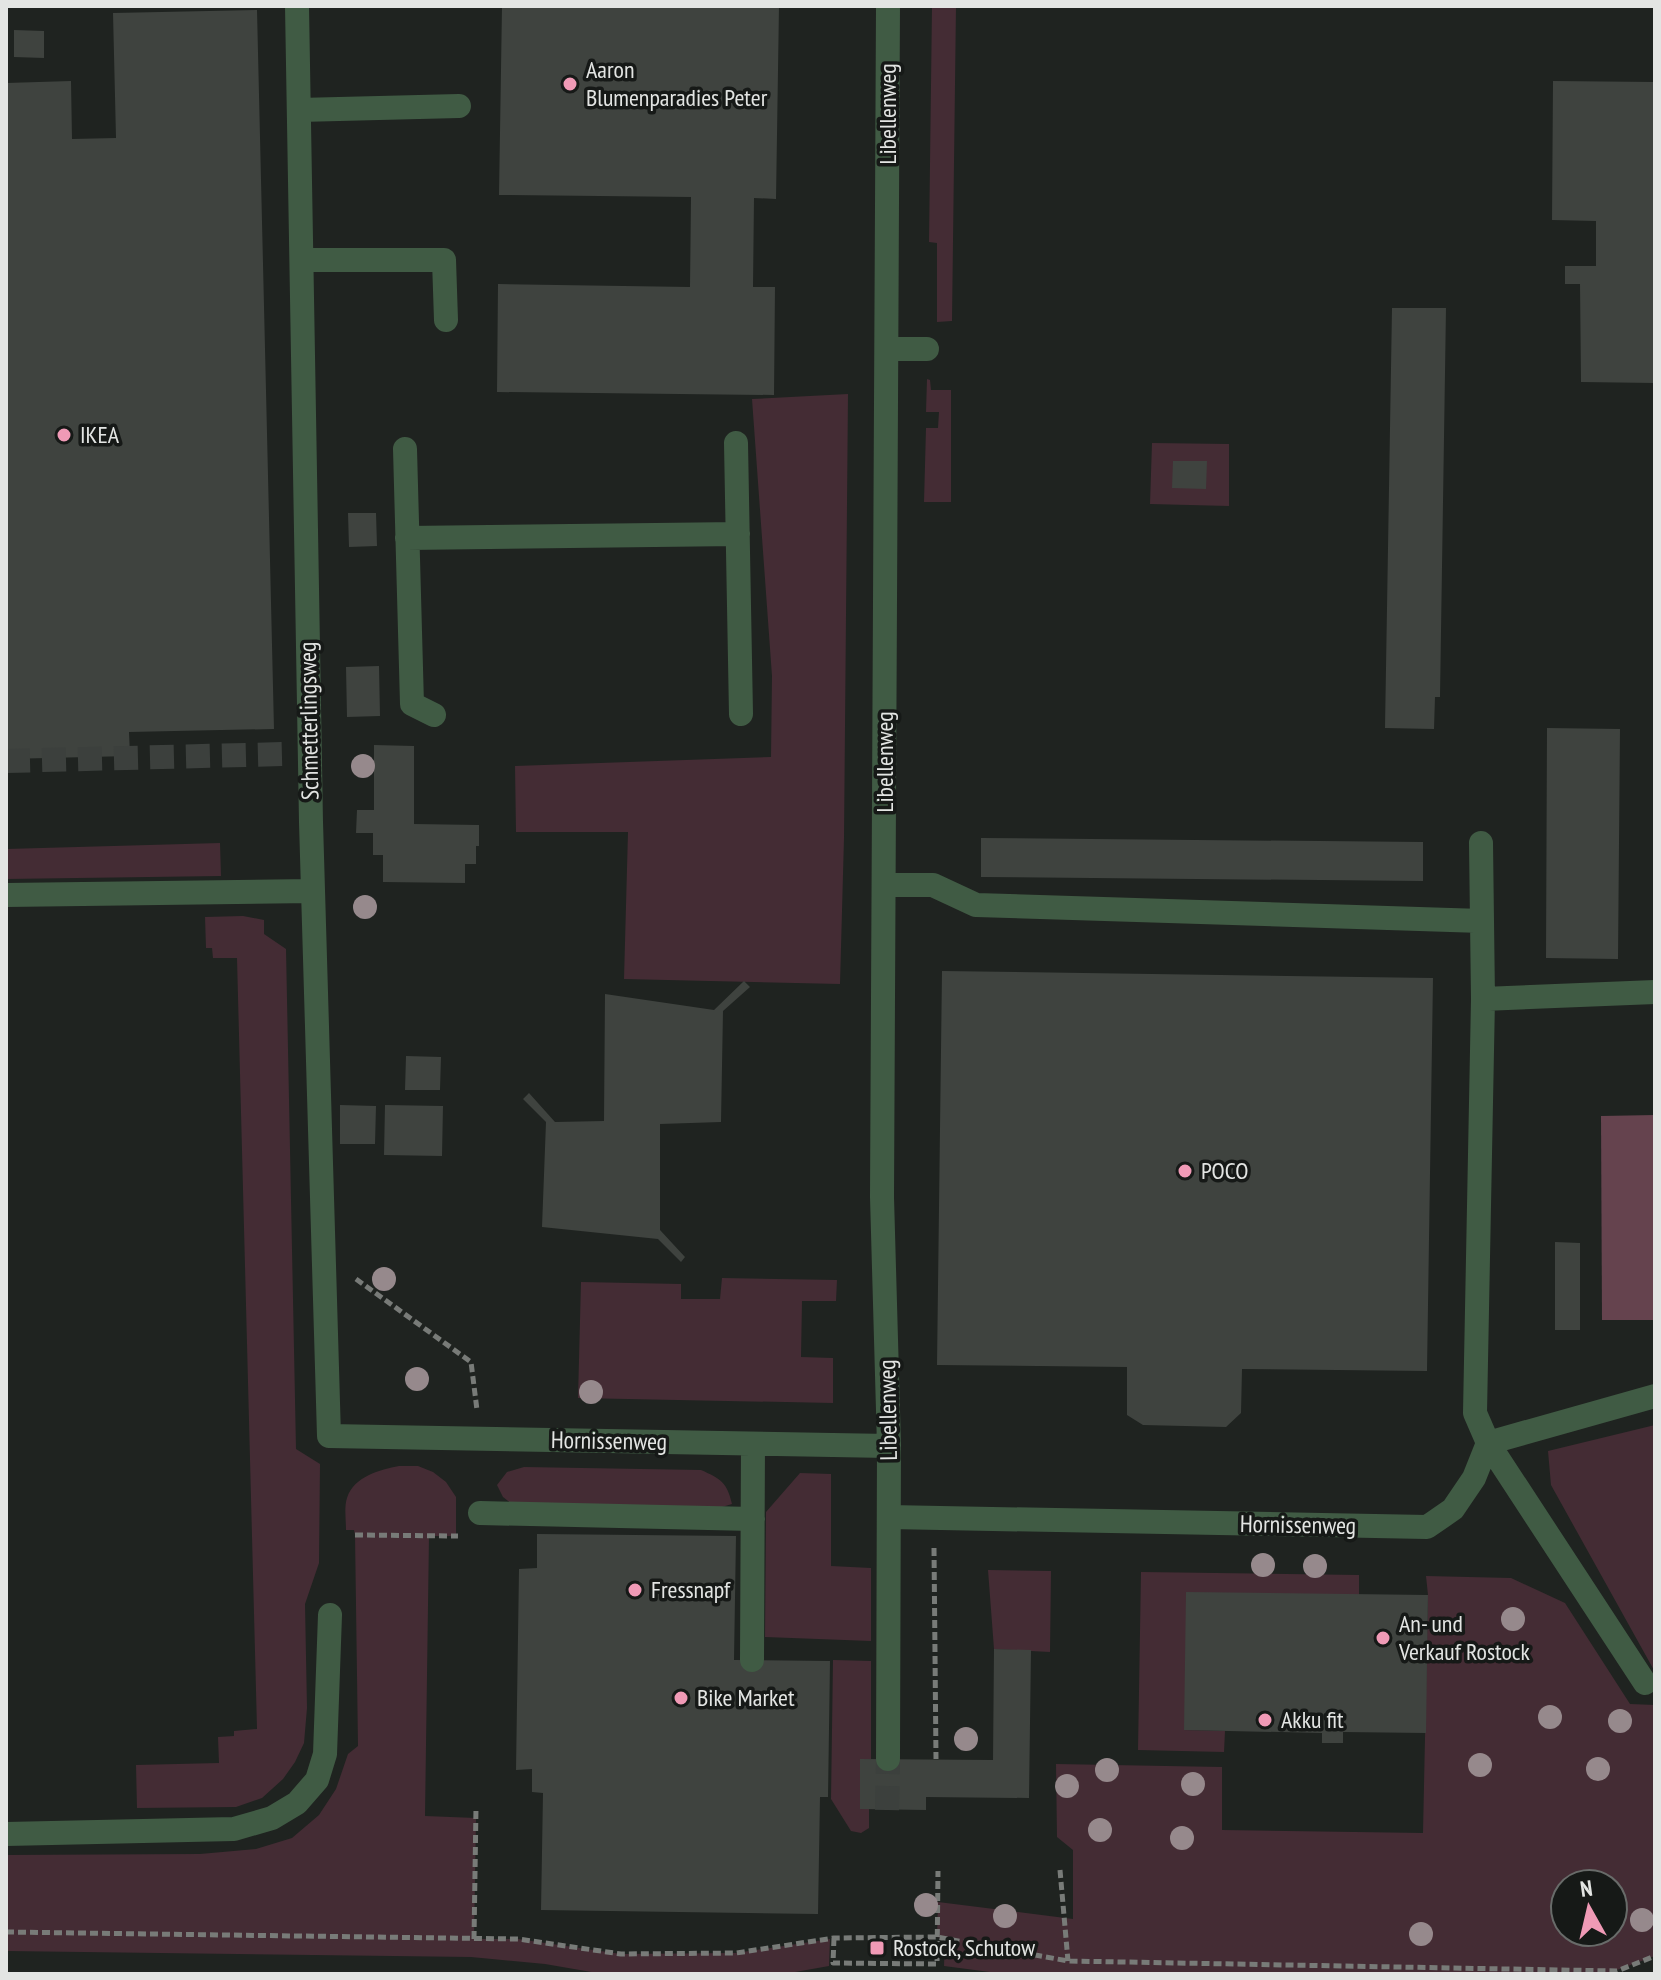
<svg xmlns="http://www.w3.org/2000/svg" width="1661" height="1980" viewBox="0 0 1661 1980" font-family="'PT Sans Narrow',sans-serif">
<rect width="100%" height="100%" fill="#1f2320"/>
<!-- green -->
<path fill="#442c34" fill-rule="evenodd" d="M932 6H956L952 321 937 322V243L929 242Z
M927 379 930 380 931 390H951V502H924L926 428H938L939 412H926Z
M848 394 844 838 840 984 624 979 628 832H516L515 766 771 757 772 676 752 399Z
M1152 443 1229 444V506L1150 504Z
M220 843 221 876 6 879V849Z
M243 916 264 920V934L286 949 296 1449 320 1464 319 1563 305 1604 307 1708 304 1743 295 1762 283 1779 262 1798 236 1807 137 1808 136 1765 219 1763 218 1737 234 1736V1731L257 1729 237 958H213L212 948H206L205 917Z
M722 1278 837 1280 836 1301H802L801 1357 833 1358V1403L578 1398 581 1282 681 1284V1299H720Z
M1655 1425V1672L1551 1485 1548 1451Z
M399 1466H418L433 1472 446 1482 456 1497V1536H429L425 1816 476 1818 474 1939H518L621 1954 736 1953 830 1939 829 1966 784 1974H603L545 1964 471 1957 6 1951V1855L200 1854 256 1849 292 1838 319 1815 336 1789 348 1754 358 1746 355 1535 354 1530H346C346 1520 344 1507 347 1498 354 1476 380 1470 399 1466Z
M524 1467 701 1470C721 1479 727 1482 732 1504L686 1518 517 1508 503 1497 497 1485 507 1472Z
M800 1473 831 1474V1566L871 1568V1641L765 1637 766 1512Z
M988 1570 1051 1571 1050 1652 994 1649Z
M1141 1572 1359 1575V1595L1184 1730 1225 1731 1224 1752 1138 1750Z
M1426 1576 1511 1578 1565 1603 1630 1704 1655 1705V1956L1617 1970V1974H1005L944 1966 945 1939 937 1937 938 1902 1073 1919V1850L1057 1837 1056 1764 1222 1767V1830L1423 1833 1428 1595ZM1565 1884H1613V1932H1565Z
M833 1660 871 1661V1759L860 1760V1809H869V1828L861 1833 851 1831 831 1799Z"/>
<!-- water -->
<path fill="#65434e" d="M1655 1115V1320H1602L1601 1116Z"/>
<!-- building -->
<path fill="#3f433f" d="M502 6H779L776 199 754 198 753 287H775L774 395 497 392 498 284 690 287 691 197 499 195Z
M257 10 274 729 129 732 130 756 6 759V83L71 81 72 139 116 138 113 13Z
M14 30 44 31V58L14 57Z
M1553 81 1655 82V383L1581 382 1580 284H1565V266H1596V221L1552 220Z
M1392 308H1446L1440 697H1435L1434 729 1385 728Z
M1173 461H1207L1206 489 1172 488Z
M348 513H376L377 546 349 547Z
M379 666 380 716 347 717 346 667Z
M1547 728 1620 729 1618 959 1546 958Z
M374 745 414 746V824L479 825V846H476V864H465V883L383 882V855H373V833H356L357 810H374Z
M981 838 1423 842V881L981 877Z
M942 971 1433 978 1427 1371 1242 1369 1241 1413 1226 1427 1143 1425 1127 1415V1367L937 1365Z
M744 981 750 987 723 1011 721 1122 660 1124V1230L685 1257 681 1262 658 1239 542 1227 546 1122 523 1099 529 1093 555 1122 604 1121 605 994 714 1010Z
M406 1056 441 1057 440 1090H405Z
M340 1105 376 1106 375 1144H340Z
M385 1105 443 1106 442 1156 384 1155Z
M1555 1242 1580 1243V1330H1555Z
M537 1534 736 1536 734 1660 830 1661 828 1797H820L818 1914 541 1910 543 1793 532 1792V1769L516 1770 519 1569 537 1568Z
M1186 1592 1428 1595 1426 1733 1343 1732V1743H1322V1733L1184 1730Z
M994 1649 1031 1650 1029 1798 926 1797V1810L860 1809V1759L993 1760Z"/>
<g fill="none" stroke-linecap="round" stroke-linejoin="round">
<!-- minor-tunnel -->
<path stroke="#3c403d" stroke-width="24" stroke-dasharray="24 12" stroke-linecap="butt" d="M6 761 283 754
M887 1810 888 1759"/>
<!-- path -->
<path stroke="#787b78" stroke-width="5" stroke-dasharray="8 4" stroke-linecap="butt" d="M356 1279 471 1362 477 1410
M355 1535 458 1536
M934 1548 936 1759
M1060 1870 1068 1961
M6 1932 518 1939 621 1954 736 1953 834 1938 937 1937 1068 1961 1617 1971 1655 1956
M834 1938 833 1963 937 1964 938 1871
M474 1939 476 1807"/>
<!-- minor -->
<path stroke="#405b44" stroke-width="24" d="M297 6 311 822 329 1436 889 1446
M299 110 459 106
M302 260H444L446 320
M887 349H927
M736 443 741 714
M405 449 412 704 434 715
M407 538 738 534
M1481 843 1483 999 1475 1413 1488 1443 1645 1683
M884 885H933L976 905 1482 921
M6 895 313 891
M1483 999 1655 992
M1488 1443 1655 1396
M480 1513 753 1519
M889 1517 1427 1527 1453 1509 1474 1478 1488 1443
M752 1660 753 1444
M888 1759 889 1446 882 1197 888 6
M6 1834 234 1829 272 1818 297 1803 317 1780 325 1754 330 1615"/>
</g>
<!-- trees -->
<g fill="#96898c">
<circle cx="363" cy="766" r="12"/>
<circle cx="365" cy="907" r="12"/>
<circle cx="384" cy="1279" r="12"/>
<circle cx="417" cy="1379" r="12"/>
<circle cx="591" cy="1392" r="12"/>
<circle cx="1263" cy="1565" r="12"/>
<circle cx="1315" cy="1566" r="12"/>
<circle cx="1513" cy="1619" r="12"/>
<circle cx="1550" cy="1717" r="12"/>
<circle cx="1620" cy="1721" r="12"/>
<circle cx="966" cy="1739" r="12"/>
<circle cx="1480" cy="1765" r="12"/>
<circle cx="1598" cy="1769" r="12"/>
<circle cx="1107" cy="1770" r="12"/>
<circle cx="1193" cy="1784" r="12"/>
<circle cx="1067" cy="1786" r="12"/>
<circle cx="1100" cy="1830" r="12"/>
<circle cx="1182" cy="1838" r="12"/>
<circle cx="926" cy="1905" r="12"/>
<circle cx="1005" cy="1916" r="12"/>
<circle cx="1642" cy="1920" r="12"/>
<circle cx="1421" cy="1934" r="12"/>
</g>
<!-- markers -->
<g fill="#f09ab6" stroke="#161917" stroke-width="3">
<circle cx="570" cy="84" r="8"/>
<circle cx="64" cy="435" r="8"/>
<circle cx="1185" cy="1171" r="8"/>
<circle cx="635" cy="1590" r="8"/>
<circle cx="1383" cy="1638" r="8"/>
<circle cx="681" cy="1698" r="8"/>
<circle cx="1265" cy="1720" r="8"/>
<rect x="869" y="1940" width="16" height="16" rx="4"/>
</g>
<g text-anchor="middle" stroke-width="7" stroke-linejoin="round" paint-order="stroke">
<!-- poi labels -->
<g font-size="24" fill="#e3e5e3" stroke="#161917" text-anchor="start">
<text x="586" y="78">Aaron<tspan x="586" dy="28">Blumenparadies Peter</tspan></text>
<text x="80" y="443">IKEA</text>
<text x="1201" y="1179">POCO</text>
<text x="651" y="1598">Fressnapf</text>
<text x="1399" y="1632">An- und<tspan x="1399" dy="28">Verkauf Rostock</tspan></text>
<text x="697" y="1706">Bike Market</text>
<text x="1281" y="1728">Akku fit</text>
<text x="893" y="1956">Rostock, Schutow</text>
</g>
<!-- street labels -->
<g font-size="24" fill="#e3e5e3" stroke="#161917">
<text transform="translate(888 114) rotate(-90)" y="8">Libellenweg</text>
<text transform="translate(309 721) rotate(-91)" y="8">Schmetterlingsweg</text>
<text transform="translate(885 762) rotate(-90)" y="8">Libellenweg</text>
<text transform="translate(888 1410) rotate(-91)" y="8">Libellenweg</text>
<text transform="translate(609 1441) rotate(1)" y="8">Hornissenweg</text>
<text transform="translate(1298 1525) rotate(1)" y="8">Hornissenweg</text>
</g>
</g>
<!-- border -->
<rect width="1661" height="1980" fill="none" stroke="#e3e5e3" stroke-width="16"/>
<!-- north arrow -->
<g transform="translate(1589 1908) rotate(352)"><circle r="38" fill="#161917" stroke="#686b69" stroke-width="2"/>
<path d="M0-6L14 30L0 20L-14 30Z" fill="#f09ab6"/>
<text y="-12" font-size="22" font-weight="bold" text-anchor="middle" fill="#e3e5e3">N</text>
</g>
</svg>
